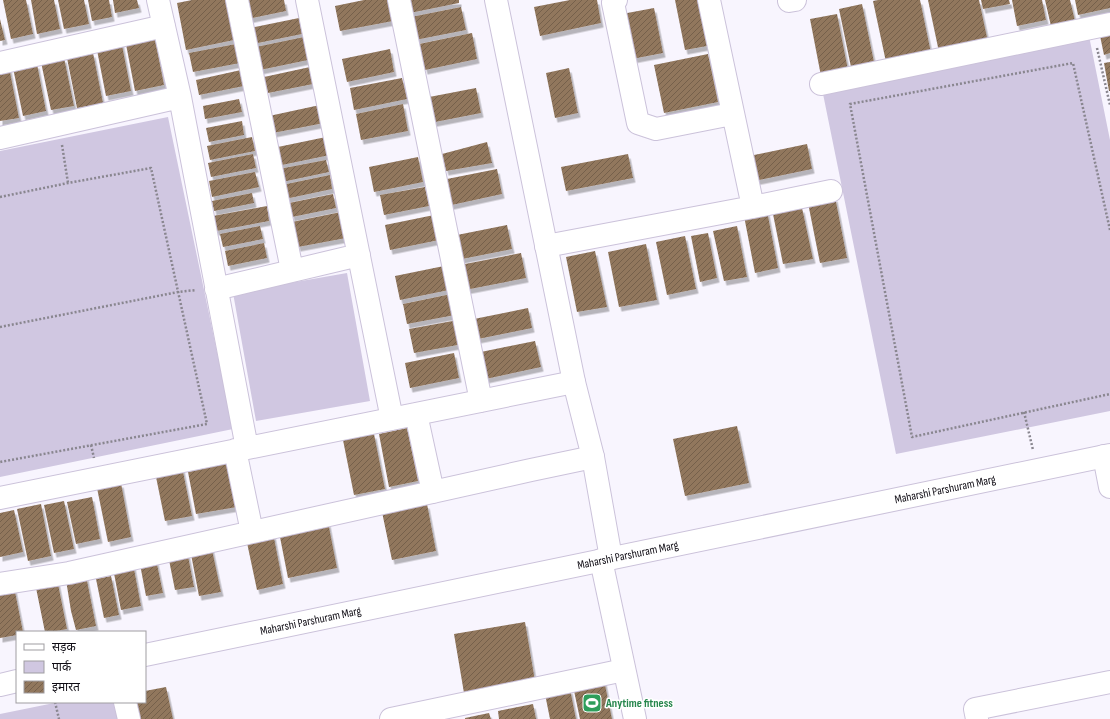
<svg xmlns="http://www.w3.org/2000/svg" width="1110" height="719" viewBox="0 0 1110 719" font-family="'Sofia Sans Condensed','Noto Sans Devanagari',sans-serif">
<defs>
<pattern id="building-hatch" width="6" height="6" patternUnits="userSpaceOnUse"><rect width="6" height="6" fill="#91775d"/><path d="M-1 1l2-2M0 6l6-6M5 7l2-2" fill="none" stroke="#75604c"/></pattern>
<filter id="shadow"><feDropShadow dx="2.5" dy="4.5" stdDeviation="0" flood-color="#0004"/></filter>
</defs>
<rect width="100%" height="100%" fill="#f8f5fe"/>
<!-- green -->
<path fill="#d0c7e1" d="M1088 31 1110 140V411L896 454 821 84Z
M168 117 233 429 0 477V151Z
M347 273 370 401 256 421 233 293Z
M59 702H116L119 719H0V714Z"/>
<!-- building -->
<path fill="url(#building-hatch)" filter="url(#shadow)" d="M3 0H26L33 34 11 39Z
M31 0H54L60 29 37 34Z
M58 0H84L89 24 64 29Z
M88 0H109L112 17 92 21Z
M113 0H137L139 8 115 13Z
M192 0H226L234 40 186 50 177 3Z
M244 0H284L286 11 248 19Z
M364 0H388L393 21 340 31 335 6Z
M402 0H459V3L405 14Z
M570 0H597L601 23 540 36 534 7Z
M675 0H698L707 46 685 50Z
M878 0H920L931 53 886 62 873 1Z
M928 0H979L988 42 939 52Z
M981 0H1009L1010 4 983 9Z
M1012 0H1042L1046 20 1017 26Z
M1045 0H1070L1075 21 1051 26Z
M1075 0H1110V8L1078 15Z
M862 4 874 62 851 67 839 9Z
M461 7 466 30 410 41 406 18Z
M654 8 663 53 632 59 622 14Z
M837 14 848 70 821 76 810 19Z
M299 18 302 34 253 44 250 28Z
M0 19 5 40 0 41Z
M1110 28V53L1104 55 1099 31Z
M472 33 477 59 425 70 419 44Z
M154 34 164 85 135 91 125 39Z
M304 37 308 60 260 70 256 47Z
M121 40 131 91 106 96 96 45Z
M236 44 240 63 193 72 189 53Z
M390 49 394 72 347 82 342 59Z
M93 53 103 103 77 108 67 58Z
M708 54 718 102 664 113 654 65Z
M64 58 74 106 51 110 41 62Z
M1110 62V91H1109L1104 63Z
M37 64 46 111 23 116 13 68Z
M9 67 19 118 0 121V69Z
M310 67 313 84 268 93 264 77Z
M569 68 578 113 555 118 546 73Z
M241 70 244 86 199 95 196 80Z
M402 78 407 99 354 110 350 88Z
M476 88 481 113 430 123 424 98Z
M239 99 242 112 205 119 203 106Z
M403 104 408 131 361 140 356 114Z
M320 105 324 123 273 133 269 116Z
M242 121 244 135 209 142 206 128Z
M252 137 255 151 210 160 207 146Z
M326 137 330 155 277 166 273 148Z
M487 142 492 163 446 171 442 154Z
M807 144 812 169 754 181 749 156Z
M253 154 256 168 211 177 208 163Z
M628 154 633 178 566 191 561 167Z
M418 157 423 182 374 192 369 167Z
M326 160 329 172 282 182 279 169Z
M497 169 502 194 447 206 442 180Z
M255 172 259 187 212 197 209 181Z
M330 175 332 189 285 199 282 185Z
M425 187 429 206 384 215 380 195Z
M252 193 254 203 214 211 212 201Z
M333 194 336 208 292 217 289 203Z
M835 197 847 258 820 263 808 203Z
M267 206 269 221 216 231 213 216Z
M802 208 813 259 783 264 773 214Z
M767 211 778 268 755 273 744 216Z
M341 212 346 238 298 247 292 222Z
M439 214 444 239 390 250 385 225Z
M507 225 512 249 457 260 452 236Z
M260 226 263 239 223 247 220 234Z
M737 226 747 277 724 281 713 231Z
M708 233 717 278 700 282 691 236Z
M685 236 696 289 667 295 656 242Z
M264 243 267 258 228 266 225 251Z
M646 244 657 300 619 307 608 252Z
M595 251 607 307 577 312 566 257Z
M521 253 526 278 465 290 460 265Z
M444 266 449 290 400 300 395 276Z
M451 294 455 315 407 324 403 304Z
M528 308 532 328 478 339 474 319Z
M458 320 463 344 414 353 409 329Z
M535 341 541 367 481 380 476 353Z
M454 353 459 378 410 388 405 363Z
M737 426 749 483 685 496 673 439Z
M407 428 418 481 389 487 379 434Z
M374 434 385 489 354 495 343 440Z
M228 463 237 507 196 514 188 472Z
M182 467 192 516 165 521 155 472Z
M121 483 131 537 108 542 97 488Z
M92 497 100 539 76 544 67 502Z
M64 501 74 549 54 553 44 505Z
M41 504 51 556 28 561 17 509Z
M427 504 436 551 392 560 382 512Z
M14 510 23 552 0 557V513Z
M328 522 337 568 288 578 279 532Z
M273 533 283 584 257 590 246 538Z
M211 545 221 592 199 596 190 549Z
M187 551 194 587 175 590 168 555Z
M155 555 163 593 146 596 139 559Z
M133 564 141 606 121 610 113 568Z
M86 576 96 626 76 630 71 611 66 580Z
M111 576 119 615 104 618 96 579Z
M57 579 67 629 51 632H45L35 583Z
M14 587 23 632H17V635L0 638V590Z
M525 622 535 681 464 693 454 634Z
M604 680 612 719H580L573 686Z
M166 687 173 719H139L136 702H145V691Z
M570 689 576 719H550L545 694Z
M533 704 536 719H499L498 711Z
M489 713 491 719H465V718Z"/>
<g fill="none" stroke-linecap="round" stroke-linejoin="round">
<!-- street casing -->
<g stroke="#cbc2da" stroke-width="24">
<path id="street" d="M158 0 180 97 247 448
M237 0 292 270
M307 0 392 419
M399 0 481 401
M616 0 613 3 638 123 656 129 732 114
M789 1 795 0
M0 63 164 26
M821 84 1110 24
M0 138 180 97
M753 207 831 191
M546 246 753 207 709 0
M216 289 359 255
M416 414 433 492
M235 450 252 532
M1104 456 1110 487
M0 498 574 382
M0 584 69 573 531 470 593 457
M125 702 129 719
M391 719 624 670
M977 719 975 709 1110 682"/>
</g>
<!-- secondary casing -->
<g stroke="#cbc2da" stroke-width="24">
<g id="secondary">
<path d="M496 0 574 382 593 457 611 558"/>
<path d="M601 560 635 719"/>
<path id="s1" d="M145 655 1110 455"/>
<path d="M0 685 17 681"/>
</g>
</g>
<!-- path -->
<path stroke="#89868f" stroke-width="2.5" stroke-dasharray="2 2" stroke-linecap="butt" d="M1097 48 1110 105
M62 145 68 183
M0 197 68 183 151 168 207 424 0 462
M1110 230 1073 63 850 104 912 437 1110 394
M0 327 178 292 196 290
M1024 412 1033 450
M91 445 94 458
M55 702 59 719"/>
<!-- street -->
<use href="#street" stroke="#fff" stroke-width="22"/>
<!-- secondary -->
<use href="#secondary" stroke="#fff" stroke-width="22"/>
</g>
<!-- icons -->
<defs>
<g id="stadium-square" transform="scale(1)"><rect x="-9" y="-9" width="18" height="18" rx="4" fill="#2e9e5b" stroke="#fff"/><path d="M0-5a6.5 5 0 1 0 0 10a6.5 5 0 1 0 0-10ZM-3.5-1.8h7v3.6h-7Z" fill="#fff"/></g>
</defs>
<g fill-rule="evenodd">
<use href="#stadium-square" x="592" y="703"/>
</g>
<g text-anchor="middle" stroke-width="3" stroke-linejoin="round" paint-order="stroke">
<!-- street labels -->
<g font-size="12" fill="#0e0b13" stroke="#fff">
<text dy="4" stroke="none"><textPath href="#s1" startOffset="817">Maharshi Parshuram Marg</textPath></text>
<text dy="4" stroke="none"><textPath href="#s1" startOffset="493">Maharshi Parshuram Marg</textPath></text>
<text dy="4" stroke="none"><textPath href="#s1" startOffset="169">Maharshi Parshuram Marg</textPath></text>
</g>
<!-- leisure labels -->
<g font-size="12" font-weight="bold" fill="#27864d" stroke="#fff" text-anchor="start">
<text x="606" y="707">Anytime fitness</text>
</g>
</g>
<!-- legend -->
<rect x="16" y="631" width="130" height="72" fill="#ffffff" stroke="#9f9da1"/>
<rect x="24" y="644" width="20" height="6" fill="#ffffff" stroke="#9f9da1"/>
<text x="52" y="651" font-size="12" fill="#0e0b13">सड़क</text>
<rect x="24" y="661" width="20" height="12" fill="#d0c7e1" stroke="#9f9da1"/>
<text x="52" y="671" font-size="12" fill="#0e0b13">पार्क</text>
<rect x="24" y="681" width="20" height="12" fill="url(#building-hatch)" stroke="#9f9da1"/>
<text x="52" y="691" font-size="12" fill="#0e0b13">इमारत</text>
</svg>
